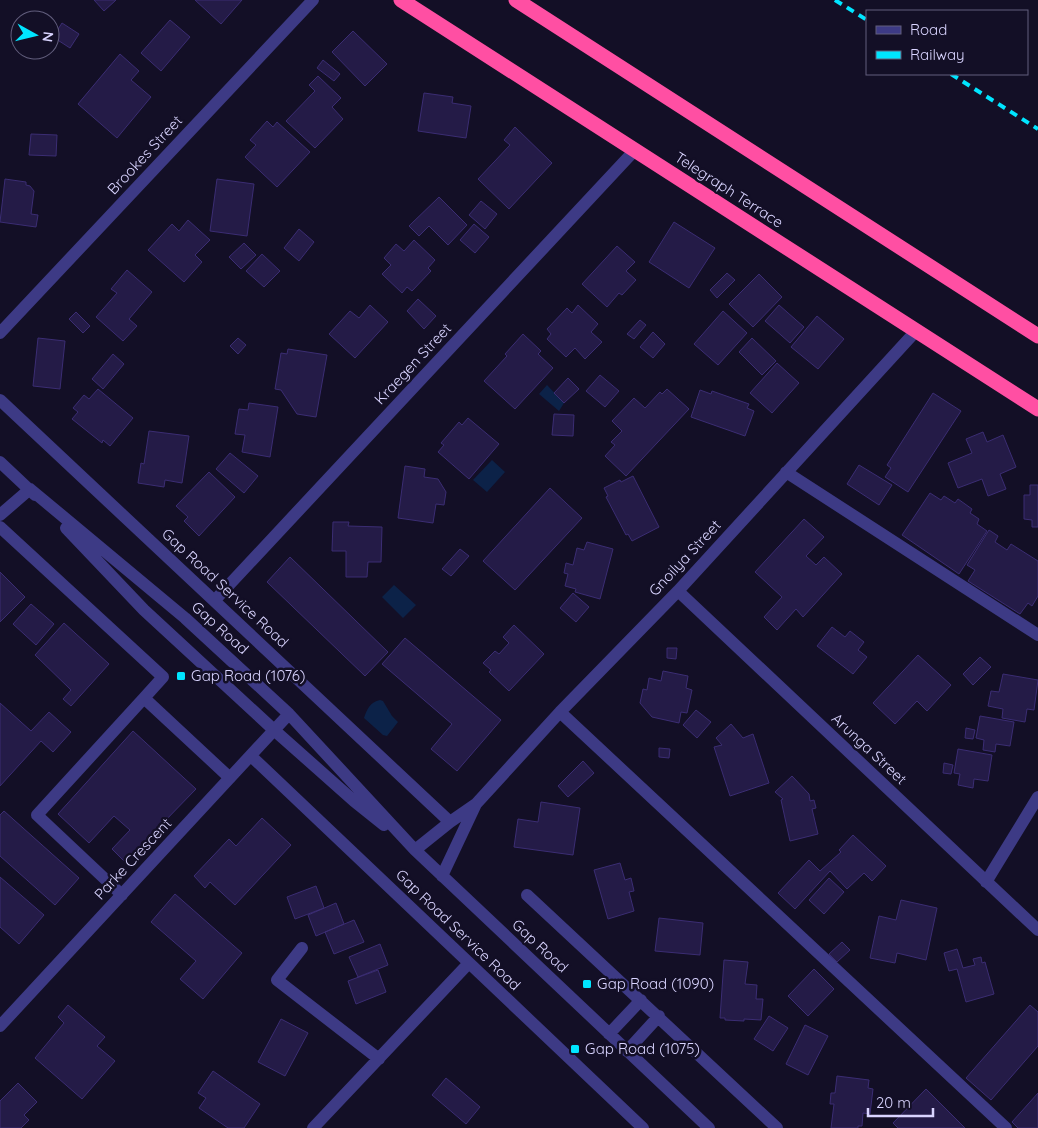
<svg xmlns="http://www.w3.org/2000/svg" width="1038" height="1128" viewBox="0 0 1038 1128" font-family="Quicksand,sans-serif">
<rect width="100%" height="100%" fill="#130f26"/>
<!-- water -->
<path fill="#0c2248" d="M547 385 564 403 559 411 539 394Z
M492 460 505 472 487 492 473 480Z
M394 585 416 605 403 618 382 597Z
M380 700 383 701 392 716 398 722 387 736 383 735 364 718C367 709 370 702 380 700Z"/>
<!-- building -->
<path fill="#241b47" stroke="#3b2d73" d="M94 0H116L104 11Z
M195 0H242L221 24Z
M170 20 190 37 161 71 141 53Z
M62 23 79 34 70 48 53 37Z
M353 31 387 64 365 86 332 52Z
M120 54 139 71 131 80 151 97 117 138 78 104Z
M323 60 340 74 334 81 317 68Z
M318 76 341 98 332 107 343 119 315 148 286 121 315 91 309 85Z
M424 93 453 97 452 103 471 106 466 138 418 131Z
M267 121 273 127 277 122 310 152 277 187 245 157 256 145 250 140Z
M515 127 552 163 509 209 478 179 510 145 504 140Z
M31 134 57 135 56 156 29 155Z
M5 179 26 182V185L30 186 34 191 31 214 38 215 36 227 0 222Z
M217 179 254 184 247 236 210 231Z
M439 197 467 225 448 245 429 226 419 236 409 226Z
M481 201 497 214 485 229 469 215Z
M188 220 210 240 195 255 202 262 184 282 148 250 172 224 179 231Z
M674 222 715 248 689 288 649 262Z
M474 224 489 237 475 253 460 240Z
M299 229 314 242 299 261 284 248Z
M414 240 435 260 428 268 431 271 412 291 407 287 402 293 382 274 391 265 384 258 396 244 404 251Z
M244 243 256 255 241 269 229 257Z
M617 246 635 262 626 271 636 280 622 295 619 293 607 307 582 284Z
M262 254 280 271 264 287 246 271Z
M127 270 152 292 129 319 137 326 123 341 96 317 117 293 111 289Z
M727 273 735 280 717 298 710 290Z
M759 274 782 297 753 327 729 304Z
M418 299 436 316 424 329 407 311Z
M370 305 388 322 355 358 329 334 350 311 359 318Z
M578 305 598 324 591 332 602 342 585 359 575 348 566 357 547 339 551 334 547 329 567 308 572 313Z
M779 305 804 327 790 343 765 321Z
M723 311 747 333 718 365 694 344Z
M76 312 90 326 83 333 69 319Z
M817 316 844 339 818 369 791 347Z
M640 320 646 325 634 339 627 334Z
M653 332 665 344 653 358 640 347Z
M523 334 541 351 538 354 553 368 515 409 484 381 507 356 505 354Z
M38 338 65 341 60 389 33 386Z
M238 338 246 345 238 354 230 346Z
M752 338 776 361 762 375 739 352Z
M288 349 327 355 316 417 297 414 281 390 275 389 281 353 287 354Z
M113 354 124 364 103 389 92 379Z
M777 363 799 383 772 413 750 393Z
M600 375 619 391 605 407 586 391Z
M568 378 579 389 564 403 554 393Z
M98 389 133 418 110 446 103 440 102 443 72 419 78 412 73 408 84 395 89 399Z
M667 389 689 409 626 476 605 456 615 445 611 442 622 431 612 421 634 398 645 408 660 392 662 394Z
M700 390 711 394 712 391 749 404 747 408 754 411 745 436 691 417Z
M933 393 961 411 908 492 885 477 891 468 887 465Z
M249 403 278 407 270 457 242 452 245 435 235 434 239 409 248 410Z
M554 414 574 415 573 436 552 435Z
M468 418 499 444 469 479 438 452 444 445 441 443 459 422 462 425Z
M149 431 189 436 182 483 165 480 164 487 138 483 141 463 144 464Z
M983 432 987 442 1003 435 1016 467 1000 474 1006 489 988 496 982 479 958 488 948 463 972 453 966 439Z
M230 453 258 476 244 493 216 469Z
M859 465 892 485 879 505 847 484Z
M405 466 425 469 424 477 438 479 446 492 444 505 436 504 433 523 398 518Z
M209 472 235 497 199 536 184 521 188 517 176 506Z
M633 476 659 527 632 541 628 534 626 535 606 497 608 496 604 488 620 480 621 482Z
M1030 485H1038V527H1032V520L1024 519V495H1030Z
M550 488 582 518 515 590 483 561Z
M930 493 941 500 944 496 955 503 958 499 972 509 970 513 979 519 977 524 987 531 959 574 902 535Z
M804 519 824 537 806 556 816 565 824 557 842 574 803 617 796 609 777 630 764 617 782 597 755 572Z
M333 522H349L348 526 382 527 381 562H368L367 577H346V551H332Z
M989 530 998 536 995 542 1007 550 1011 544 1038 561V596L1032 606 1028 603 1020 614 968 581 975 570 967 565Z
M587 542 613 549 600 599 575 592 576 589 565 586 568 574 564 573 566 563 573 565 577 548 584 550Z
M460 549 469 556 451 576 442 569Z
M290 557 388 652 365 676 267 582Z
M0 572 25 597 0 622Z
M573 593 589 607 576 622 560 608Z
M31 604 54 624 36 645 13 624Z
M64 623 109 664 71 706 63 699 71 690 35 655Z
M514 625 544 654 509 691 489 672 491 670 483 663 495 651 499 654 509 643 503 637Z
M832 627 845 637 850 631 864 642 858 650 867 657 853 674 817 646Z
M405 638 501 720 457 771 431 749 452 724 382 664Z
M667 648H677L676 659 667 658Z
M918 655 951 685 927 711 917 701 895 724 873 703Z
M980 657 991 667 973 685 963 674Z
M663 671 688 676 686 688 692 690 687 713 681 712 679 723 652 717 640 703 643 689 647 690 649 678 661 681Z
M1003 674 1038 680 1034 710 1027 709 1025 722 1002 718 1003 709 988 706 991 691 999 692Z
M0 703 31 731 49 712 71 732 53 752 41 741 0 786Z
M696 710 711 722 697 738 683 725Z
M980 716 1014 722 1010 746 996 744 995 752 983 750 984 740 976 738Z
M731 724 743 738 753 734 769 783 730 796 714 747 722 745 716 738Z
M966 728 975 730 973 739 965 738Z
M133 731 196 789 125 862 112 849 130 830 114 816 89 843 58 814Z
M659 748 670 749 669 758 659 757Z
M958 749 992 755 988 781 974 779 973 788 958 785 960 774 954 773Z
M583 761 594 773 568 797 558 786Z
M944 763 953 765 951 774 943 773Z
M792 776 809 794 810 801 814 800 816 808 812 809 818 834 790 841 781 800 783 799 775 792Z
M541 802 580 808 573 855 514 847 518 819 538 822Z
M4 811 79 878 55 905 0 856V815Z
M262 818 291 845 235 905 210 882 205 888 194 876 229 839 236 846Z
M853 835 886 866 872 881 864 873 847 889 830 871 795 909 778 893 809 860 820 871 841 852 839 850Z
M620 863 625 880 631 878 634 891 629 892 634 911 608 919 594 870Z
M0 877 44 915 19 944 0 927Z
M829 878 844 892 824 914 809 900Z
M316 886 324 908 295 919 287 897Z
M175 894 242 953 203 999 180 979 196 961 151 922Z
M901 900 937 908 926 960 897 953 895 963 870 958 879 916 896 920Z
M336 903 344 924 316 936 308 915Z
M659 918 703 923 700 955 655 951Z
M354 920 364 942 334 954 325 932Z
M842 942 850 950 837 962 829 954Z
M380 944 388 965 358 977 349 957Z
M957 949 963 968 975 965 973 959 981 957 982 963 985 962 994 994 966 1002 957 969 949 971 944 953Z
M724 960 748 962 745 984 757 985 756 999H763L761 1020 744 1019V1021L725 1020V1018H720Z
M814 969 834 989 808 1016 788 996Z
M378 970 386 992 356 1004 348 981Z
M68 1005 105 1037 97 1046 115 1061 82 1099 35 1058 64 1023 58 1017Z
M1030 1005 1038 1012V1046L991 1100 966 1078Z
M769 1016 788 1028 773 1051 754 1039Z
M281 1019 308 1033 285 1076 258 1062Z
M805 1025 828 1036 808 1075 786 1064Z
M213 1071 260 1104 244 1128H228L199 1108 206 1098 198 1093Z
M837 1076 869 1080 868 1088 873 1089 870 1114 863 1113 862 1126H858V1128H831L834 1104H830L831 1093H835Z
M446 1078 480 1107 466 1124 432 1095Z
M18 1083 37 1102 24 1115 29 1120 21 1128H0V1101Z
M926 1089 965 1128H898L893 1123Z
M1038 1093V1128H1018L1012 1122Z"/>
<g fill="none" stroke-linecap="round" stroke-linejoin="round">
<!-- minor -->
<path stroke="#3d3a85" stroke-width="12" d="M0 333 313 0
M0 400 450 822
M0 462 35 495
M786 472 1038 635
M30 489 185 618 289 714 415 850 709 1128
M0 515 30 489
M0 527 163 677 144 698 230 778
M66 528 144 610 274 730 354 801 384 825
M678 591 1038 930
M215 600 635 150
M560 712 1006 1128
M251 756 643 1128
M415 850 450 822 476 804 560 712 678 591 916 331
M442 876 476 804
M986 882 1038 797
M122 895 37 815 144 698
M527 895 777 1128
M302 948 277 980 379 1059
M0 1026 289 714
M609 1034 641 1000
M627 1051 659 1016
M313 1128 469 963"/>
<!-- highway -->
<path stroke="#ff4fa3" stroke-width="15" d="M401 0 1038 409
M516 0 1038 336"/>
<!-- rail -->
<path stroke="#00e5ff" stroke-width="4" stroke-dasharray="8 6" stroke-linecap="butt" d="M835 0 867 20
M951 74 1038 129"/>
</g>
<!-- markers -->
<g fill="#00e5ff" stroke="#130f26" stroke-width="2">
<rect x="176" y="671" width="10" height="10" rx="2.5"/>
<rect x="582" y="979" width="10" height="10" rx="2.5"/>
<rect x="570" y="1044" width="10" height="10" rx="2.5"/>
</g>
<g text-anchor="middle" stroke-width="5" stroke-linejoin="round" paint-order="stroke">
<!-- street labels -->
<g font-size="15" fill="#d9d4ff" stroke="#130f26">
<text transform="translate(145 155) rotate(-47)" y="5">Brookes Street</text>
<text transform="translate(729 190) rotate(33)" y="5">Telegraph Terrace</text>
<text transform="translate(413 364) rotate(-47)" y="5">Kraegen Street</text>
<text transform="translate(685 558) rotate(-47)" y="5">Gnoilya Street</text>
<text transform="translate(225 588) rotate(43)" y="5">Gap Road Service Road</text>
<text transform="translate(220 628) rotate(42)" y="5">Gap Road</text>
<text transform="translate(869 749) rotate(43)" y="5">Arunga Street</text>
<text transform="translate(133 859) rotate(-47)" y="5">Parke Crescent</text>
<text transform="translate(458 930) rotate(44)" y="5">Gap Road Service Road</text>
<text transform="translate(540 946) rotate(43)" y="5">Gap Road</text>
</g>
<!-- poi labels -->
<g font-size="15" fill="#d9d4ff" stroke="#130f26" text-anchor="start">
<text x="191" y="681">Gap Road (1076)</text>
<text x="597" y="989">Gap Road (1090)</text>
<text x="585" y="1054">Gap Road (1075)</text>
</g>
</g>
<!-- legend -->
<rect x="866" y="10" width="162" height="65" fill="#130f26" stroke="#625e7d"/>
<rect x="876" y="26" width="25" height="8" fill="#3d3a85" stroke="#625e7d"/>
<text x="910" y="35" font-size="15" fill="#d9d4ff">Road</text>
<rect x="876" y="51" width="25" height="8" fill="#00e5ff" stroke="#625e7d"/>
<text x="910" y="60" font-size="15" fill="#d9d4ff">Railway</text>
<!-- north arrow -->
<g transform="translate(35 35) rotate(98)"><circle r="24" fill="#130f26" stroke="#625e7d"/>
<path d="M0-4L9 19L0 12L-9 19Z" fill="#00e5ff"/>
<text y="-8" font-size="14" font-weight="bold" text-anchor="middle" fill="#d9d4ff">N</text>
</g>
<!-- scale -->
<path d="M868 1108v8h65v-8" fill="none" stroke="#d9d4ff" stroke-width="2.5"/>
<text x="876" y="1108" font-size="15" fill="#d9d4ff" stroke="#130f26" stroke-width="4" paint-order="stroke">20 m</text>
</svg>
